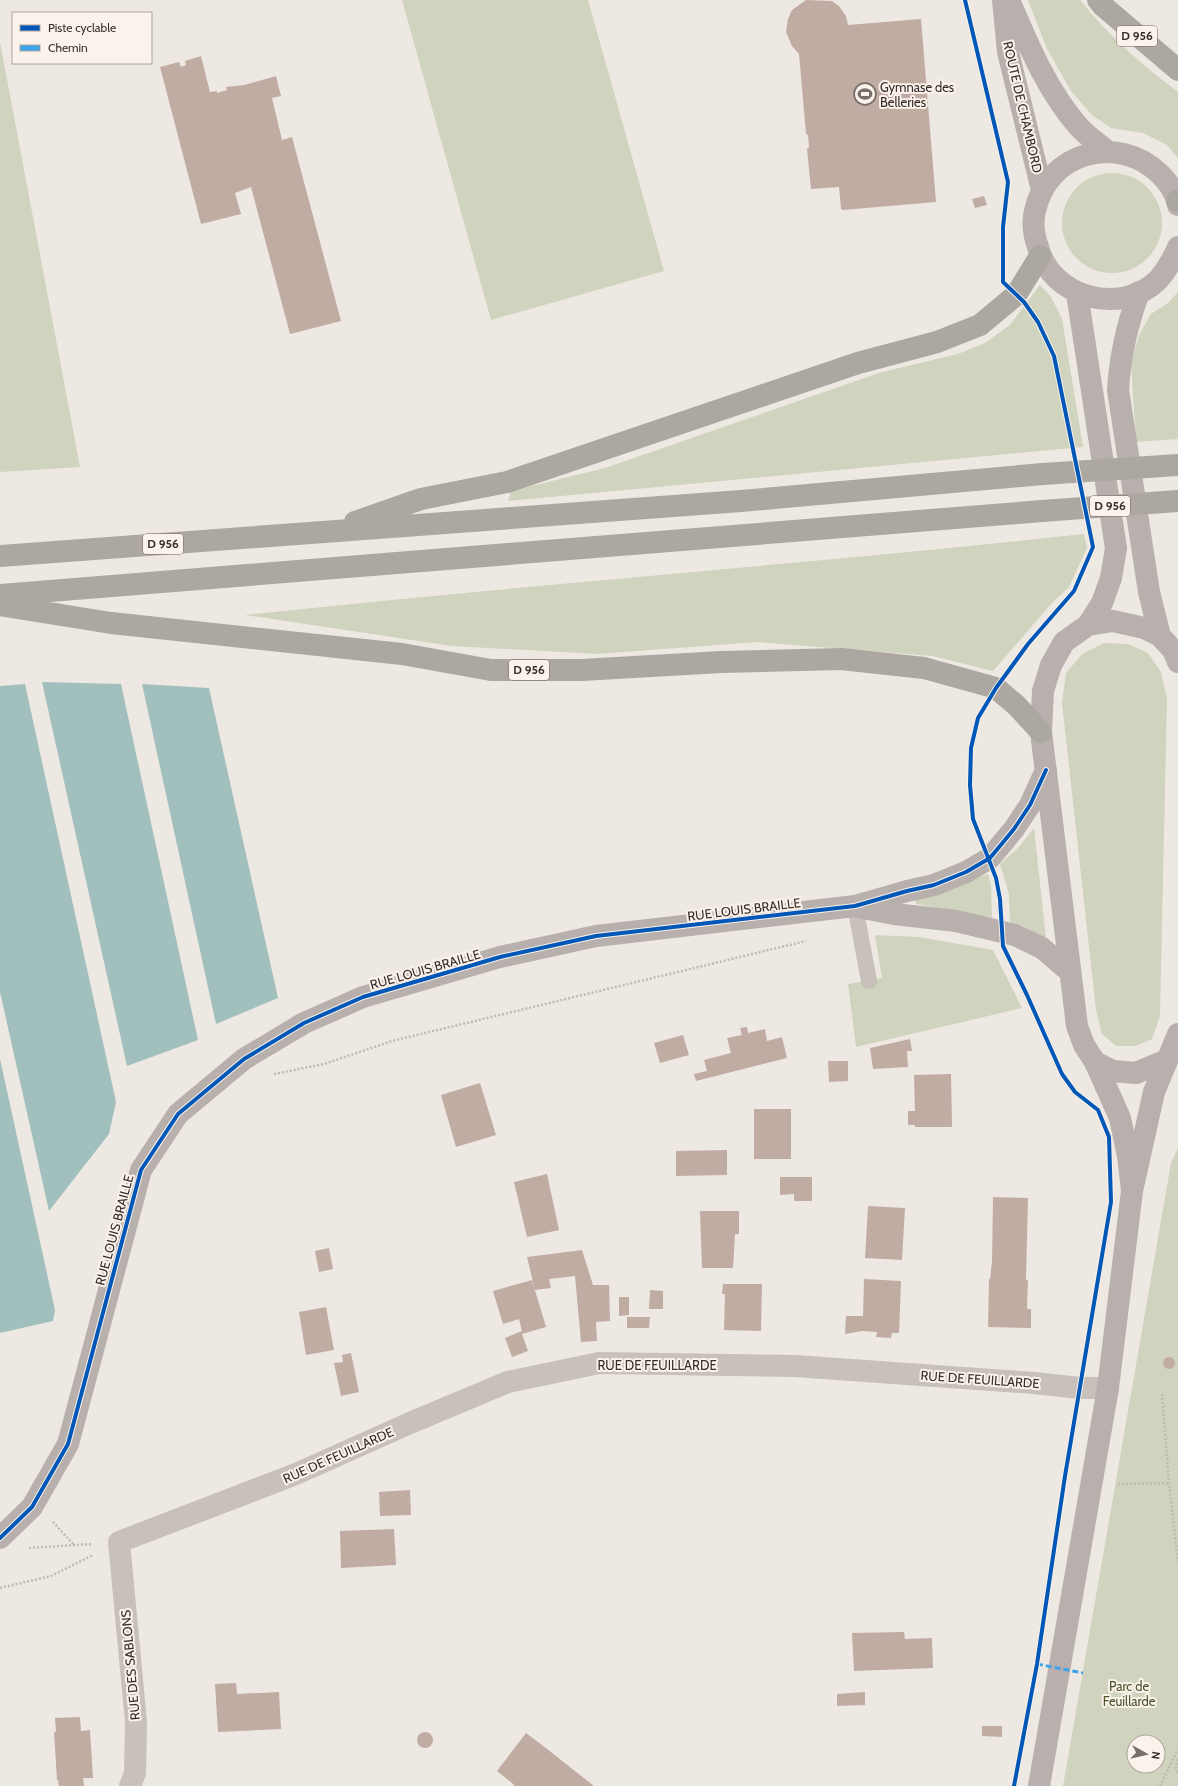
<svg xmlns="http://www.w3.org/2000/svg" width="1178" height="1786" viewBox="0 0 1178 1786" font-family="Cabin,sans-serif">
<rect width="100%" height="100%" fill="#eee8e2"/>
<!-- green -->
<path fill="#d0d3bd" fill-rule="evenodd" d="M402 0H588L664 271 491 320Z
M1028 0H1080C1108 35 1142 65 1178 92V158L1167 145 1143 133 1111 128 1092 115 1071 91 1046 47Z
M0 42 80 467 0 472Z
M1062 223a50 50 0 1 1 100 0a50 50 0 1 1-100 0Z
M1040 285 1051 297 1062 319 1083 447 508 501 511 491 605 468 882 372 958 354 985 343 1010 325Z
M1178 292V439L1136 442 1131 363 1139 335 1151 314 1168 303Z
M1084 534 1087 548 1069 587 1052 603 993 671 932 656 757 642 597 654 452 646 245 615C524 585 805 564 1084 534Z
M1104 643 1128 644 1148 653 1161 672 1167 699 1160 1016 1152 1039 1136 1046H1116L1102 1034 1096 1010 1062 703 1066 673 1082 654Z
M1034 828 1046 939 1023 926 1010 922 1009 894 1000 864 1018 848Z
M988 874 991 885 992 918 916 904V899Z
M875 935 919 937 993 950 1022 1008 856 1047 848 984 882 978Z
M1178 1148V1786H1063L1171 1163ZM1134 1742H1158V1766H1134Z"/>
<!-- water -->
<path fill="#a0bfbd" d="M42 682 121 684 198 1040 127 1066Z
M25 684 116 1102 109 1134 49 1211 0 992V686Z
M142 684 209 688 278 998 216 1024Z
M0 1059 55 1310 53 1321 0 1333Z"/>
<!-- building -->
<path fill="#c1aca4" d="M806 0 832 1 839 6 846 16 848 25 921 19 936 202 843 210 841 209 839 187 811 189 807 149 809 147 808 135 806 134 799 54 792 46 786 32 788 19 792 10Z
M201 56 210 92 217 91V93L227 90 226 87 244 85 276 76 281 96 272 98 282 140 292 137 341 321 290 334 251 187 235 193 241 214 201 224 160 67 179 62 181 67 186 65 185 61Z
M984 196 987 205 975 208 972 199Z
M747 1027 748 1033 765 1029 767 1041 782 1037 787 1058 696 1081 694 1074 707 1071 704 1060 731 1053 727 1038 742 1035 740 1028Z
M683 1035 689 1055 660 1063 654 1043Z
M910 1039 912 1051H907L908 1067 873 1069 870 1048Z
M828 1061H848V1081L829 1082Z
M951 1074 952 1127H915V1125H908V1111H915L914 1075Z
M480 1083 496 1135 456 1147 441 1095Z
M754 1109H791V1159H754Z
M727 1150V1175L676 1176V1151Z
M547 1174 559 1230 527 1237 514 1182Z
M780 1177H812V1201H794V1194L780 1195Z
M993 1197 1028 1198 1026 1280H1028L1027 1309H1031V1328L988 1327 989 1279H990L992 1262Z
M868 1206 905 1208 902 1260 865 1258Z
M700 1211H739V1234H735L733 1268H702Z
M329 1248 333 1269 319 1272 315 1251Z
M582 1250 593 1285H609L610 1321 596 1322 597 1341 581 1342 575 1276 549 1279 551 1288 535 1290 527 1257Z
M864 1279 901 1281 899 1333H892L891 1338 876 1337 877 1332 862 1331 845 1334 846 1316H863Z
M532 1280 546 1327 522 1334 528 1351 512 1357 505 1338 522 1331 519 1319 503 1324 493 1291Z
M723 1284H762L761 1331 724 1330 725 1294H722Z
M650 1290 663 1291V1309H649Z
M619 1297H629V1315L619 1316Z
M326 1307 334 1350 306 1355 299 1312Z
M627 1317H650L649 1328H627Z
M351 1353 359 1392 341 1396 334 1363 343 1362 342 1355Z
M1163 1363a6 6 0 1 1 12 0a6 6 0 1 1-12 0Z
M410 1490 411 1515 380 1516 379 1492Z
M394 1529 396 1565 341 1568 340 1531Z
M904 1632 905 1639 932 1638 933 1668 854 1671 852 1633Z
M236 1683 237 1694 279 1692 281 1729 218 1732 215 1684Z
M865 1692V1705L837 1706V1694Z
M80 1717 81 1731 90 1730 93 1778H83L84 1786H59L58 1780H57L54 1732H56L55 1718Z
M982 1726H1002V1737L982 1736Z
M417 1740a8 8 0 1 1 16 0a8 8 0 1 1-16 0Z
M526 1733 542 1745 594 1786H515L512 1783 497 1771Z"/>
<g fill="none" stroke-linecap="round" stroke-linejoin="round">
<!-- path -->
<path stroke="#c0b9b4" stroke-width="2.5" stroke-dasharray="2 2" stroke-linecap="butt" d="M274 1074 324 1064 392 1041 806 941
M1162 1394 1169 1483 1178 1564
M1118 1484 1169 1483
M53 1522 74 1545
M29 1548 92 1544
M0 1588 51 1576 93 1555
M1178 1759 1176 1768 1178 1774
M1160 1786 1178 1749"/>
<!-- lane -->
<path stroke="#c7c0bb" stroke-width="16" d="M855 906 869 981"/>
<!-- street -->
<path stroke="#c7c0bb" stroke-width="22" d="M130 1786 135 1773 136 1722 119 1542 296 1474 410 1423 508 1382 599 1363 795 1366 1034 1383 1080 1388H1108"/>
<!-- secondary -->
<path stroke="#b8b0ac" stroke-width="22" d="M1003 0 1008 52 1042 190
M1009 0C1028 44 1047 91 1079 127 1087 136 1098 143 1107 151
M1178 205C1176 194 1168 182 1160 174 1118 133 1047 152 1035 211 1032 223 1034 236 1038 247 1051 297 1120 317 1158 280 1167 270 1173 259 1178 247
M1139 292C1127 325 1120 356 1118 390L1149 592 1160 636
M1077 293 1116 548 1111 578 1102 603 1088 625 1064 642 1051 665 1043 691 1041 732 1077 1026 1084 1045 1095 1062 1120 1118 1128 1156 1132 1191
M1088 625 1113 621 1144 628 1160 636 1173 650 1178 662
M858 907 894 914 956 921 1015 935 1042 948 1070 972
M1095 1062 1113 1071 1136 1073 1167 1060
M0 1538 32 1507 68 1444 141 1170 178 1114 244 1059 304 1023 363 997 500 957 596 936 855 906 907 891 934 885 966 872 990 858 1014 829 1030 805 1046 770
M1039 1786 1108 1388 1132 1191 1154 1092 1178 1034"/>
<!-- highway -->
<path stroke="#ada7a1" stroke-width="22" d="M1098 0 1103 6 1178 70
M1177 201H1178
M355 522 421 499 507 482 858 363 937 342 980 325 1016 295 1040 256
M0 556 741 501 1043 474
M0 595 1042 511
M0 605 111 623 402 654 491 670H582L721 662 841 659 924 668 996 688 1016 705 1041 732"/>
<!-- highway-bridge -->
<path stroke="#ada7a1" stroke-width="22" d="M1043 474 1178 465
M1042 511 1178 501"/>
<!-- quiet -->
<path stroke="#3fa3eb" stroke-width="3" stroke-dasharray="6 3" stroke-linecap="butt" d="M1037 1664 1083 1673"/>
<!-- cycleway casing -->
<g stroke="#faf2eb" stroke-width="6">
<path id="cycleway" d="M965 0 1008 182 1003 227V282L1024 302 1038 322 1054 356 1093 547 1074 591 1028 644 996 688 978 718 971 748 970 785 973 819 996 878 1000 899 1003 946 1027 995 1062 1074 1075 1092 1098 1110 1109 1137 1111 1202 1065 1476 1037 1664 1014 1786
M0 1538 32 1507 68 1444 141 1170 178 1114 244 1059 304 1023 363 997 500 957 596 936 855 906 907 891 934 885 966 872 990 858 1014 829 1030 805 1046 770"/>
</g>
<!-- cycleway -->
<use href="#cycleway" stroke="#0057b8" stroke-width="4"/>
</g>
<!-- icons -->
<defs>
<g id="stadium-ring" transform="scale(1.15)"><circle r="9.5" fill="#faf2eb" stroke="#786e6a" stroke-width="1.5"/><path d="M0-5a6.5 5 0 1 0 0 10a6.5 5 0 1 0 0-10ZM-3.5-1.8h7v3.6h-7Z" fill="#786e6a"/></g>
</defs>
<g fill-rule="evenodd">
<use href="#stadium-ring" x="865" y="94"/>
</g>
<g text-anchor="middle" stroke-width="4" stroke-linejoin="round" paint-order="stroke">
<!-- shield labels -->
<g fill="#faf2eb" stroke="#726864" stroke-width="1">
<rect x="1117" y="26" width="40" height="20" rx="3"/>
<rect x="1090" y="496" width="40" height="20" rx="3"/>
<rect x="143" y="534" width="40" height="20" rx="3"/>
<rect x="509" y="660" width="40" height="20" rx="3"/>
</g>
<g font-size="12" font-weight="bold" fill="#382d2a">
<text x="1137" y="40">D 956</text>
<text x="1110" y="510">D 956</text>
<text x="163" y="548">D 956</text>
<text x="529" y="674">D 956</text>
</g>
<!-- poi labels -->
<g font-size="13" fill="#382d2a" stroke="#faf2eb" text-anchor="start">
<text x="880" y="92">Gymnase des<tspan x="880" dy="15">Belleries</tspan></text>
</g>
<!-- street labels -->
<g font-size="13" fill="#382d2a" stroke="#faf2eb">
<text transform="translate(1023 107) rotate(77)" y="5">ROUTE DE CHAMBORD</text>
<text transform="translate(744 909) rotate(-7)" y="5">RUE LOUIS BRAILLE</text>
<text transform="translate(425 969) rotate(-16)" y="5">RUE LOUIS BRAILLE</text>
<text transform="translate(114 1230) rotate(-75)" y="5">RUE LOUIS BRAILLE</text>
<text x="657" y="1370">RUE DE FEUILLARDE</text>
<text transform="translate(980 1379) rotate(4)" y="5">RUE DE FEUILLARDE</text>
<text transform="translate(338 1455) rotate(-24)" y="5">RUE DE FEUILLARDE</text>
<text transform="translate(130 1665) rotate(-95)" y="5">RUE DES SABLONS</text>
</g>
<!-- park labels -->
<g font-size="13" fill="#4a552e" stroke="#faf2eb">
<text x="1129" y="1691">Parc de<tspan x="1129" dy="15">Feuillarde</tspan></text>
</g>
</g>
<!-- legend -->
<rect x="12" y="12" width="140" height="52" fill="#faf2eb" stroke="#aca39e"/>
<rect x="20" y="25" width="20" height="6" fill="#0057b8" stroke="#aca39e"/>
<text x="48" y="32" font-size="12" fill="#382d2a">Piste cyclable</text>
<rect x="20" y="45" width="20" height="6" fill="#3fa3eb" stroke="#aca39e"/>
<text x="48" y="52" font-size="12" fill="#382d2a">Chemin</text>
<!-- north arrow -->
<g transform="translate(1146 1754) rotate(98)"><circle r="19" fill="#faf2eb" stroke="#aca39e"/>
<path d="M0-3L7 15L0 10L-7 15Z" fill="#786e6a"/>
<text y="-6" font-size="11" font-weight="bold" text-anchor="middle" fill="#382d2a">N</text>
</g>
</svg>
